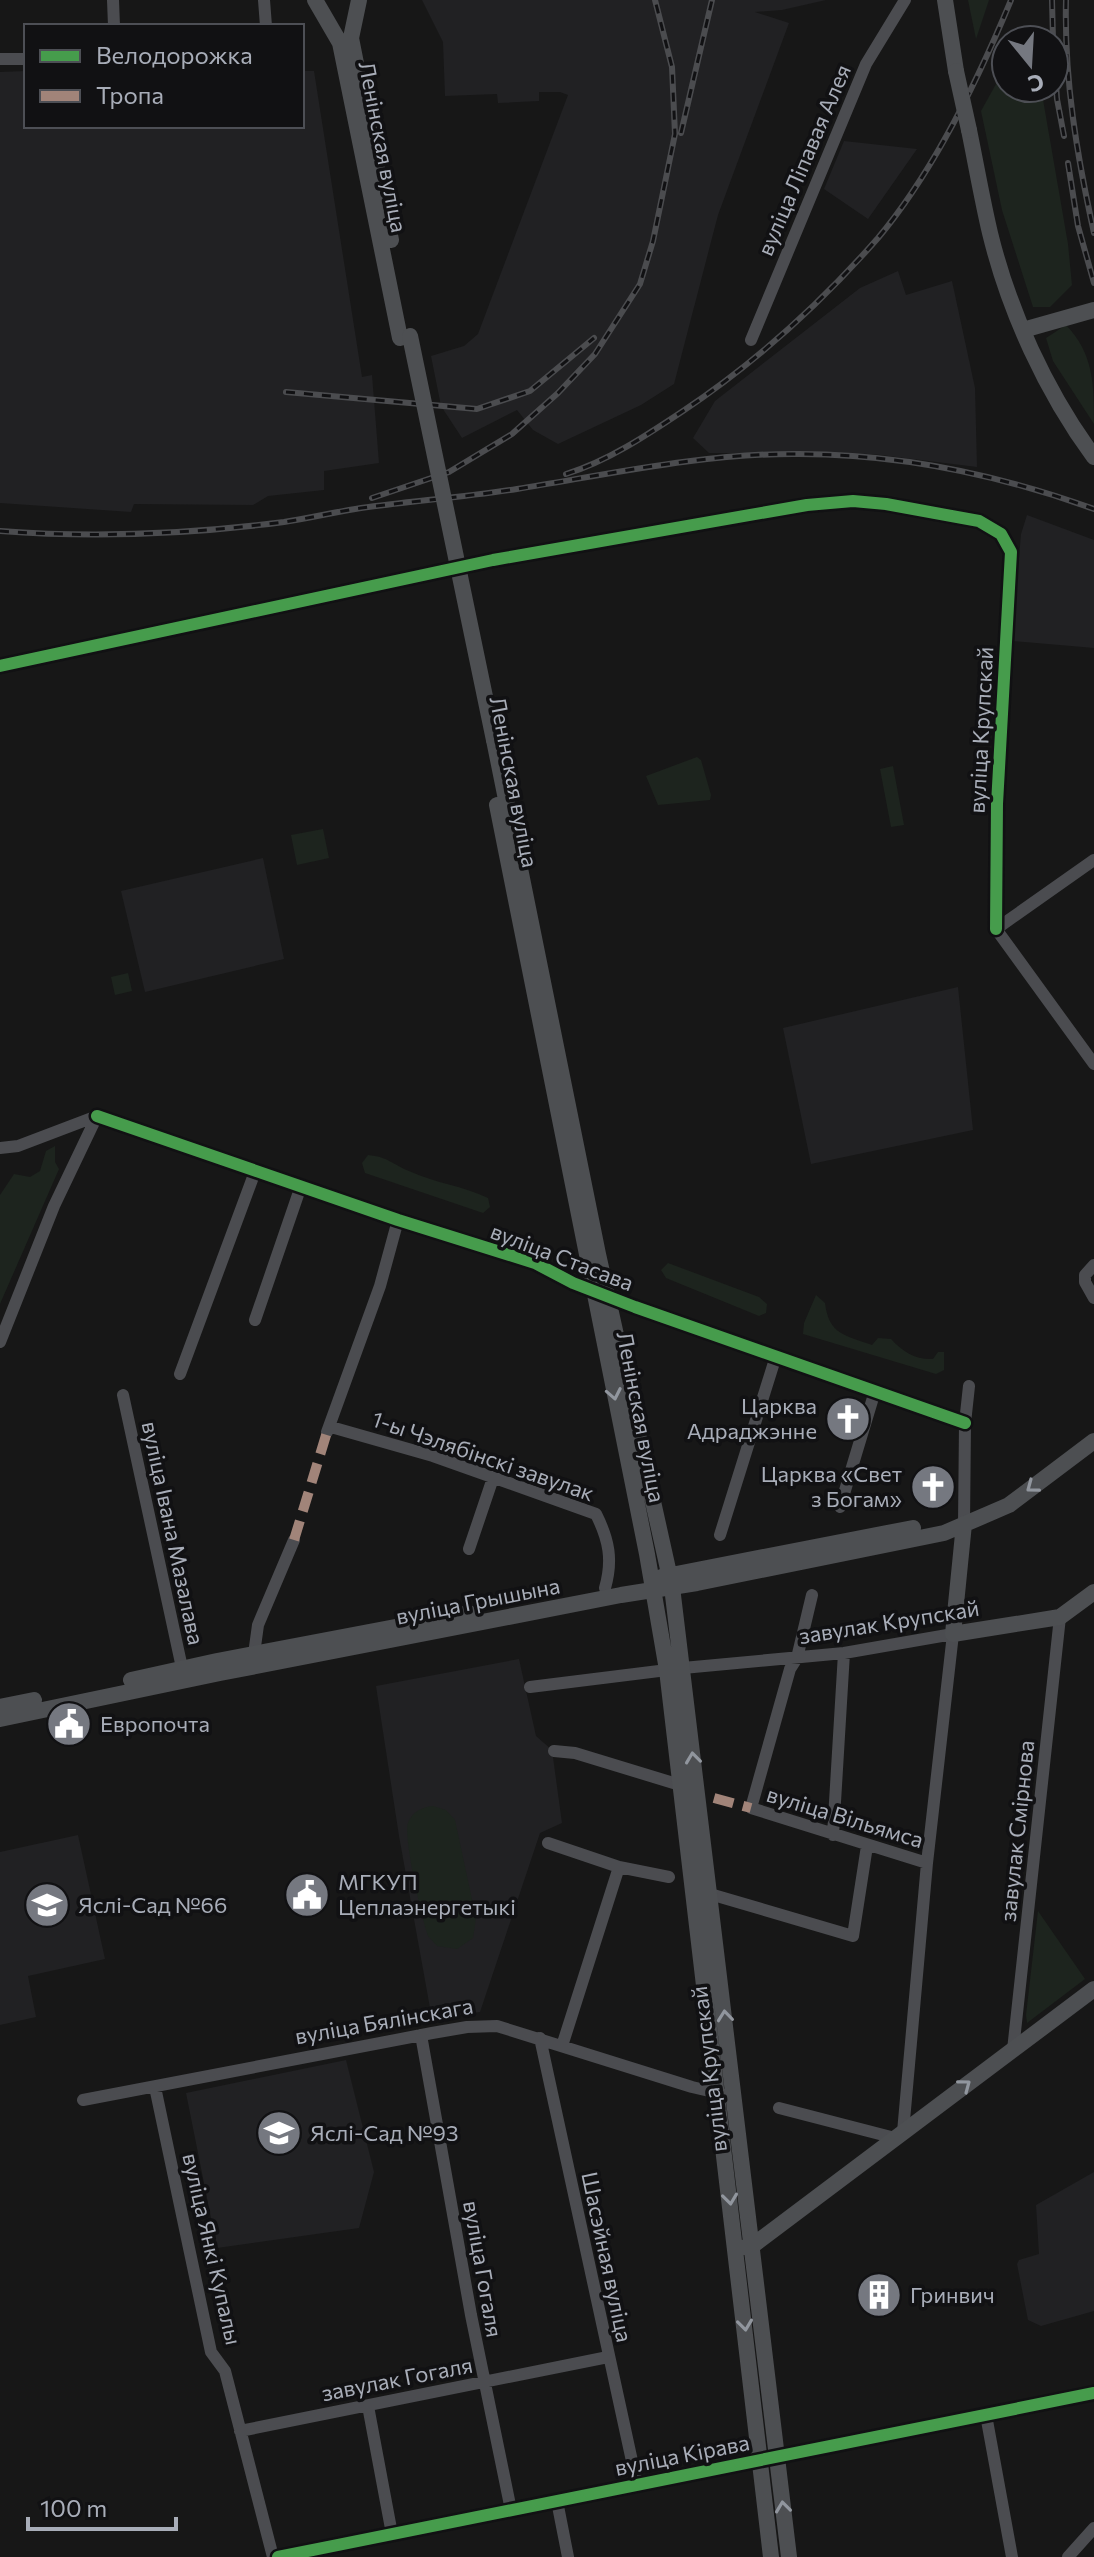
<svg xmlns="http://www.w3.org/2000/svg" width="1094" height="2557" viewBox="0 0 1094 2557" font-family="Commissioner,sans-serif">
<rect width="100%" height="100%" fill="#171717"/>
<!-- built -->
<path fill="#212123" d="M422 0H826L782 10 755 12 789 23 718 215 674 384 641 405 558 444 533 430 517 410 462 438 441 406 431 356 464 346 478 334 568 95 560 92H539V101L498 103 497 94 445 96 443 42Z
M26 71V126H302V71H314L362 377 372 375 379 463 324 471V490L268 496 253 505 134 504 131 512 0 503V72Z
M844 141 917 149 868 219 824 189Z
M898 271 906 295 952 281 975 388 977 467 872 454 709 453 693 438 715 401 860 288Z
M1027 515 1094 540V648L1012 641 1021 534Z
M263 858 284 959 145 992 121 891Z
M958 987 973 1130 811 1164 783 1028Z
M519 1659 536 1736 552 1750 562 1823 540 1833 480 2012 432 2019 399 1836 376 1686Z
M78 1835 105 1959 28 1976 36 2017 0 2025V1852Z
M346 2060 374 2172 359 2228 217 2248 186 2093Z
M1094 2172V2311L1041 2326 1028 2320 1017 2264 1019 2260 1039 2254 1036 2205Z"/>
<!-- green -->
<path fill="#1d241e" d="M968 0H989L976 39Z
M1006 66V88H1041L1068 244 1072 285 1050 307H1033L1002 210 981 111Z
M1066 325C1094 354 1094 385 1094 424L1053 361 1046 338Z
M697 757 701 760 711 795 710 800 658 805 646 776Z
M893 766 904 825 891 827 880 769Z
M323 829 329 858 297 865 291 835Z
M128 973 132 991 115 995 111 977Z
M55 1146V1162L59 1169 0 1304V1195L14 1174 30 1177 40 1171 46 1151Z
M368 1155C388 1157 392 1164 409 1171 434 1183 464 1186 488 1198L490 1207 483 1213 365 1173 362 1163Z
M668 1263 759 1297 767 1304 766 1313 759 1316 666 1278 661 1270Z
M816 1295 825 1303C829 1335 845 1335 872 1345L878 1338 891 1339C903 1352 916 1360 933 1359L938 1352H944V1370L936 1374 803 1334 804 1323Z
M433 1806 446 1810 455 1820 476 1918 473 1938 457 1949 437 1946 428 1936C422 1919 403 1837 408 1823 412 1812 422 1807 433 1806Z
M1038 1911 1085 1979 1027 2023 1026 2015Z"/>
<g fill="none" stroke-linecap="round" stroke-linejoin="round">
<!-- minor -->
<path stroke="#4b4c50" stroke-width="12" d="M113 0 114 26
M264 0 266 26
M0 59H26
M751 340 866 64 905 0
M0 666 493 560 807 505 853 501 886 504 979 521 1001 534 1011 552 997 804 996 929
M996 929 1094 1064
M996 929 1094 860
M97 1116 398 1220 535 1263 573 1283 635 1307 965 1423
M0 1148 18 1146 97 1116
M1094 1265 1085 1275V1282L1094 1298
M255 1320 301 1186
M0 1342 54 1206 97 1116
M180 1374 256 1169
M123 1395 184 1677
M331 1427 433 1456 596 1514C609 1540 613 1560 605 1588
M327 1432 380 1286 398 1220
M840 1507 875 1391
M964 1524 965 1423 969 1386
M720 1535 776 1356
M469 1549 493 1478
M812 1595 797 1658 790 1669 751 1808 927 1863
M254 1654 258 1625 294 1540
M683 1668 844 1653 953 1634 927 1863 903 2132
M530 1687 667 1670
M554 1751 575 1753 680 1785
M833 1835 844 1653
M548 1843 619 1867 669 1877
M710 1894 853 1936 867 1846
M421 2035 471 2315 511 2510
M540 2038 637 2484
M562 2046 619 1867
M1013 2050 1060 1617
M155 2087 211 2352 225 2371 273 2557
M83 2100 432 2033 467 2027 497 2026 692 2087 722 2094
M779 2108 895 2138
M368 2406 392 2534
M986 2415 1012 2557
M240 2431 608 2357
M557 2501 568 2557
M278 2557 1094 2393
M1068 2557 1094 2528"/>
<!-- major -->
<path stroke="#4d4f52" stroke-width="16" d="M315 0 340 43 400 338
M359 0 351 38 391 240
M945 0 956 71
M969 130C976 164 982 199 990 233 1009 311 1046 392 1094 457
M1023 330 1094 310
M494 740 598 1254 672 1587 789 2557
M497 805 647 1554 667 1670 771 2557
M964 1524 953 1634 1060 1617 1094 1592
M661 1577 913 1528
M131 1680 217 1661 469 1613
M0 1707 34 1700
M0 1719 220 1673 621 1595 697 1583 944 1533 1009 1505 1094 1441
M746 2247 752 2246 1094 1989"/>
<!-- rail casing -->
<g stroke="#4b4c4f" stroke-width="6">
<path id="rail" d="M1052 0 1053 40
M1066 0C1064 79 1077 156 1094 233
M1054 56 1057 99 1064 136
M681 133 712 0
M1068 163 1078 226 1094 283
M286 392 477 409 530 391 594 338
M566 474C608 461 647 435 683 411 755 363 821 303 878 238 934 171 978 80 1011 0
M372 498 449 472 512 434 558 393 595 354 640 284 653 241 675 134 672 67 655 0
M0 531C93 538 191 534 284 522 310 518 335 512 361 508 413 501 465 497 517 489 610 474 704 453 799 454 899 454 1000 475 1094 509"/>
</g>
<!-- rail -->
<use href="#rail" stroke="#111113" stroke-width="3" stroke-dasharray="9" stroke-linecap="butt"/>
<!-- major-bridge -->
<path stroke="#4d4f52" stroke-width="16" d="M956 71 969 130
M410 336 494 740"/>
<!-- quiet -->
<path stroke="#a18479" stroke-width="10" stroke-dasharray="20 10" stroke-linecap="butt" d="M294 1540 327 1432
M714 1798 751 1808"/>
<!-- cycleway casing -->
<g stroke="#111113" stroke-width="17">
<path id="cycleway" d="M0 666 493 560 807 505 853 501 886 504 979 521 1001 534 1011 552 997 804 996 929
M97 1116 398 1220 535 1263 573 1283 635 1307 965 1423
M278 2557 1094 2393"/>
</g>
<!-- cycleway -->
<use href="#cycleway" stroke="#469c4c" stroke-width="12"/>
</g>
<!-- one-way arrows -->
<defs><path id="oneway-chevron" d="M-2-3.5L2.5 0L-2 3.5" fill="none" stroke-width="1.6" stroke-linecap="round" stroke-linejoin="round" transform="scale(2)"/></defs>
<g stroke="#91969e">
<use href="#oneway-chevron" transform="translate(614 1394) rotate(79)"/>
<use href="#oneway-chevron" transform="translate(1032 1487) rotate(143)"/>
<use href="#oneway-chevron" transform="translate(693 1758) rotate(-97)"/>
<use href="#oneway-chevron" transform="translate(725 2016) rotate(-96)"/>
<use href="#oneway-chevron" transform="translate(965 2085) rotate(-37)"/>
<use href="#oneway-chevron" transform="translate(730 2199) rotate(83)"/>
<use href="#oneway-chevron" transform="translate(745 2325) rotate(83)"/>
<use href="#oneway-chevron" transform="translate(783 2507) rotate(-97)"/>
</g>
<!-- icons -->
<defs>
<g id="church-disc" transform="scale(2.3)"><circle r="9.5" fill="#757880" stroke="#111113"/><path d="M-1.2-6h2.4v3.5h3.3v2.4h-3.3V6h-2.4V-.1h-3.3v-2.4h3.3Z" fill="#fff"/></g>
<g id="civic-disc" transform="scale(2.3)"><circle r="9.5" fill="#757880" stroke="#111113"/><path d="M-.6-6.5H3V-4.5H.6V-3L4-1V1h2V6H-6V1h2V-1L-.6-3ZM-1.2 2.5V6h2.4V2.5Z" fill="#fff"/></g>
<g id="school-disc" transform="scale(2.3)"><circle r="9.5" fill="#757880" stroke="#111113"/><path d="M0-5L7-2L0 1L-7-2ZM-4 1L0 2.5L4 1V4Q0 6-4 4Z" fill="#fff"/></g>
<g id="building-disc" transform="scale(2.3)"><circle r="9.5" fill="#757880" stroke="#111113"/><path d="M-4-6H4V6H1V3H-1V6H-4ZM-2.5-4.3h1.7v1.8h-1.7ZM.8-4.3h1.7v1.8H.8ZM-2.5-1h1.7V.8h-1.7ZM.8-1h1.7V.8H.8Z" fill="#fff"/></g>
</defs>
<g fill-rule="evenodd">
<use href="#church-disc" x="848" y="1419"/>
<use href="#church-disc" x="933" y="1487"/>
<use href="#civic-disc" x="69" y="1724"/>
<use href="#civic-disc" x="307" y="1895"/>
<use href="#school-disc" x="47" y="1905"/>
<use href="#school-disc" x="279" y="2133"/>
<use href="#building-disc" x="879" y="2295"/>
</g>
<g text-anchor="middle" stroke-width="7" stroke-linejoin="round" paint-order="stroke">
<!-- street labels -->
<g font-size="22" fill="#a8adb8" stroke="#111113">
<text transform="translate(383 147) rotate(79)" y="8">Ленінская вуліца</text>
<text transform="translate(804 160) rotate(-67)" y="8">вуліца Ліпавая Алея</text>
<text transform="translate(981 730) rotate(-87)" y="8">вуліца Крупскай</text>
<text transform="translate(514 782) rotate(79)" y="8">Ленінская вуліца</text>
<text transform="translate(562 1257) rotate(21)" y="8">вуліца Стасава</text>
<text transform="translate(641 1417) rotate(79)" y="8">Ленінская вуліца</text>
<text transform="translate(483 1456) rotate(19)" y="8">1-ы Чэлябінскі завулак</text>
<text transform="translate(173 1533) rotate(78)" y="8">вуліца Iвана Мазалава</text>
<text transform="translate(478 1601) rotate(-11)" y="8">вуліца Грышына</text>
<text transform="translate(889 1622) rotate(-9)" y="8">завулак Крупскай</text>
<text transform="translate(845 1817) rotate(17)" y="8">вуліца Вільямса</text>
<text transform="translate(1017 1831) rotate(-84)" y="8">завулак Смірнова</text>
<text transform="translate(384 2021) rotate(-10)" y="8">вуліца Бялінскага</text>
<text transform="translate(709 2069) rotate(-97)" y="8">вуліца Крупскай</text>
<text transform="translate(212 2249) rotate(77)" y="8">вуліца Янкі Купалы</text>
<text transform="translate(607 2257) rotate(78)" y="8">Шасэйная вуліца</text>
<text transform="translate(483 2269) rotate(80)" y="8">вуліца Гогаля</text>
<text transform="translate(397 2379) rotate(-11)" y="8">завулак Гогаля</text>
<text transform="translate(682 2455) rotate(-11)" y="8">вуліца Кірава</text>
</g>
<!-- poi labels -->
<g font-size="22" fill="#a8adb8" stroke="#111113" text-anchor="start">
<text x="817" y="1414" text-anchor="end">Царква<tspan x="817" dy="25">Адраджэнне</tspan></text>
<text x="902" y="1482" text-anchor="end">Царква «Свет<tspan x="902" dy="25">з Богам»</tspan></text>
<text x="100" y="1732">Европочта</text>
<text x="338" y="1890">МГКУП<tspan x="338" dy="25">Цеплаэнергетыкі</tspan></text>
<text x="78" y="1913">Яслі-Сад №66</text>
<text x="310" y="2141">Яслі-Сад №93</text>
<text x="910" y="2303">Гринвич</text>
</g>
</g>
<!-- legend -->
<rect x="24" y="24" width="280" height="104" fill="#111113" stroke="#4d4f55" stroke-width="2"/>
<rect x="40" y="50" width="40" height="12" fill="#469c4c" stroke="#4d4f55" stroke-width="2"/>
<text x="96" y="64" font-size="24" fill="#a8adb8">Велодорожка</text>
<rect x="40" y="90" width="40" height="12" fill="#a18479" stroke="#4d4f55" stroke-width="2"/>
<text x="96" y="104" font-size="24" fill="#a8adb8">Тропа</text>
<!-- north arrow -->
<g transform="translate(1030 64) rotate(162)"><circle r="38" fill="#111113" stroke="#4d4f55" stroke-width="2"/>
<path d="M0-6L14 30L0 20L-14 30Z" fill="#757880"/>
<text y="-12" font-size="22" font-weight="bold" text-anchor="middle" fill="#a8adb8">С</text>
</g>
<!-- scale -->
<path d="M28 2517v12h148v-12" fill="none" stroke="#a8adb8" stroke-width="4"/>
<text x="40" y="2517" font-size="24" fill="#a8adb8" stroke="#111113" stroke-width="6" paint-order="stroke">100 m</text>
</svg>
